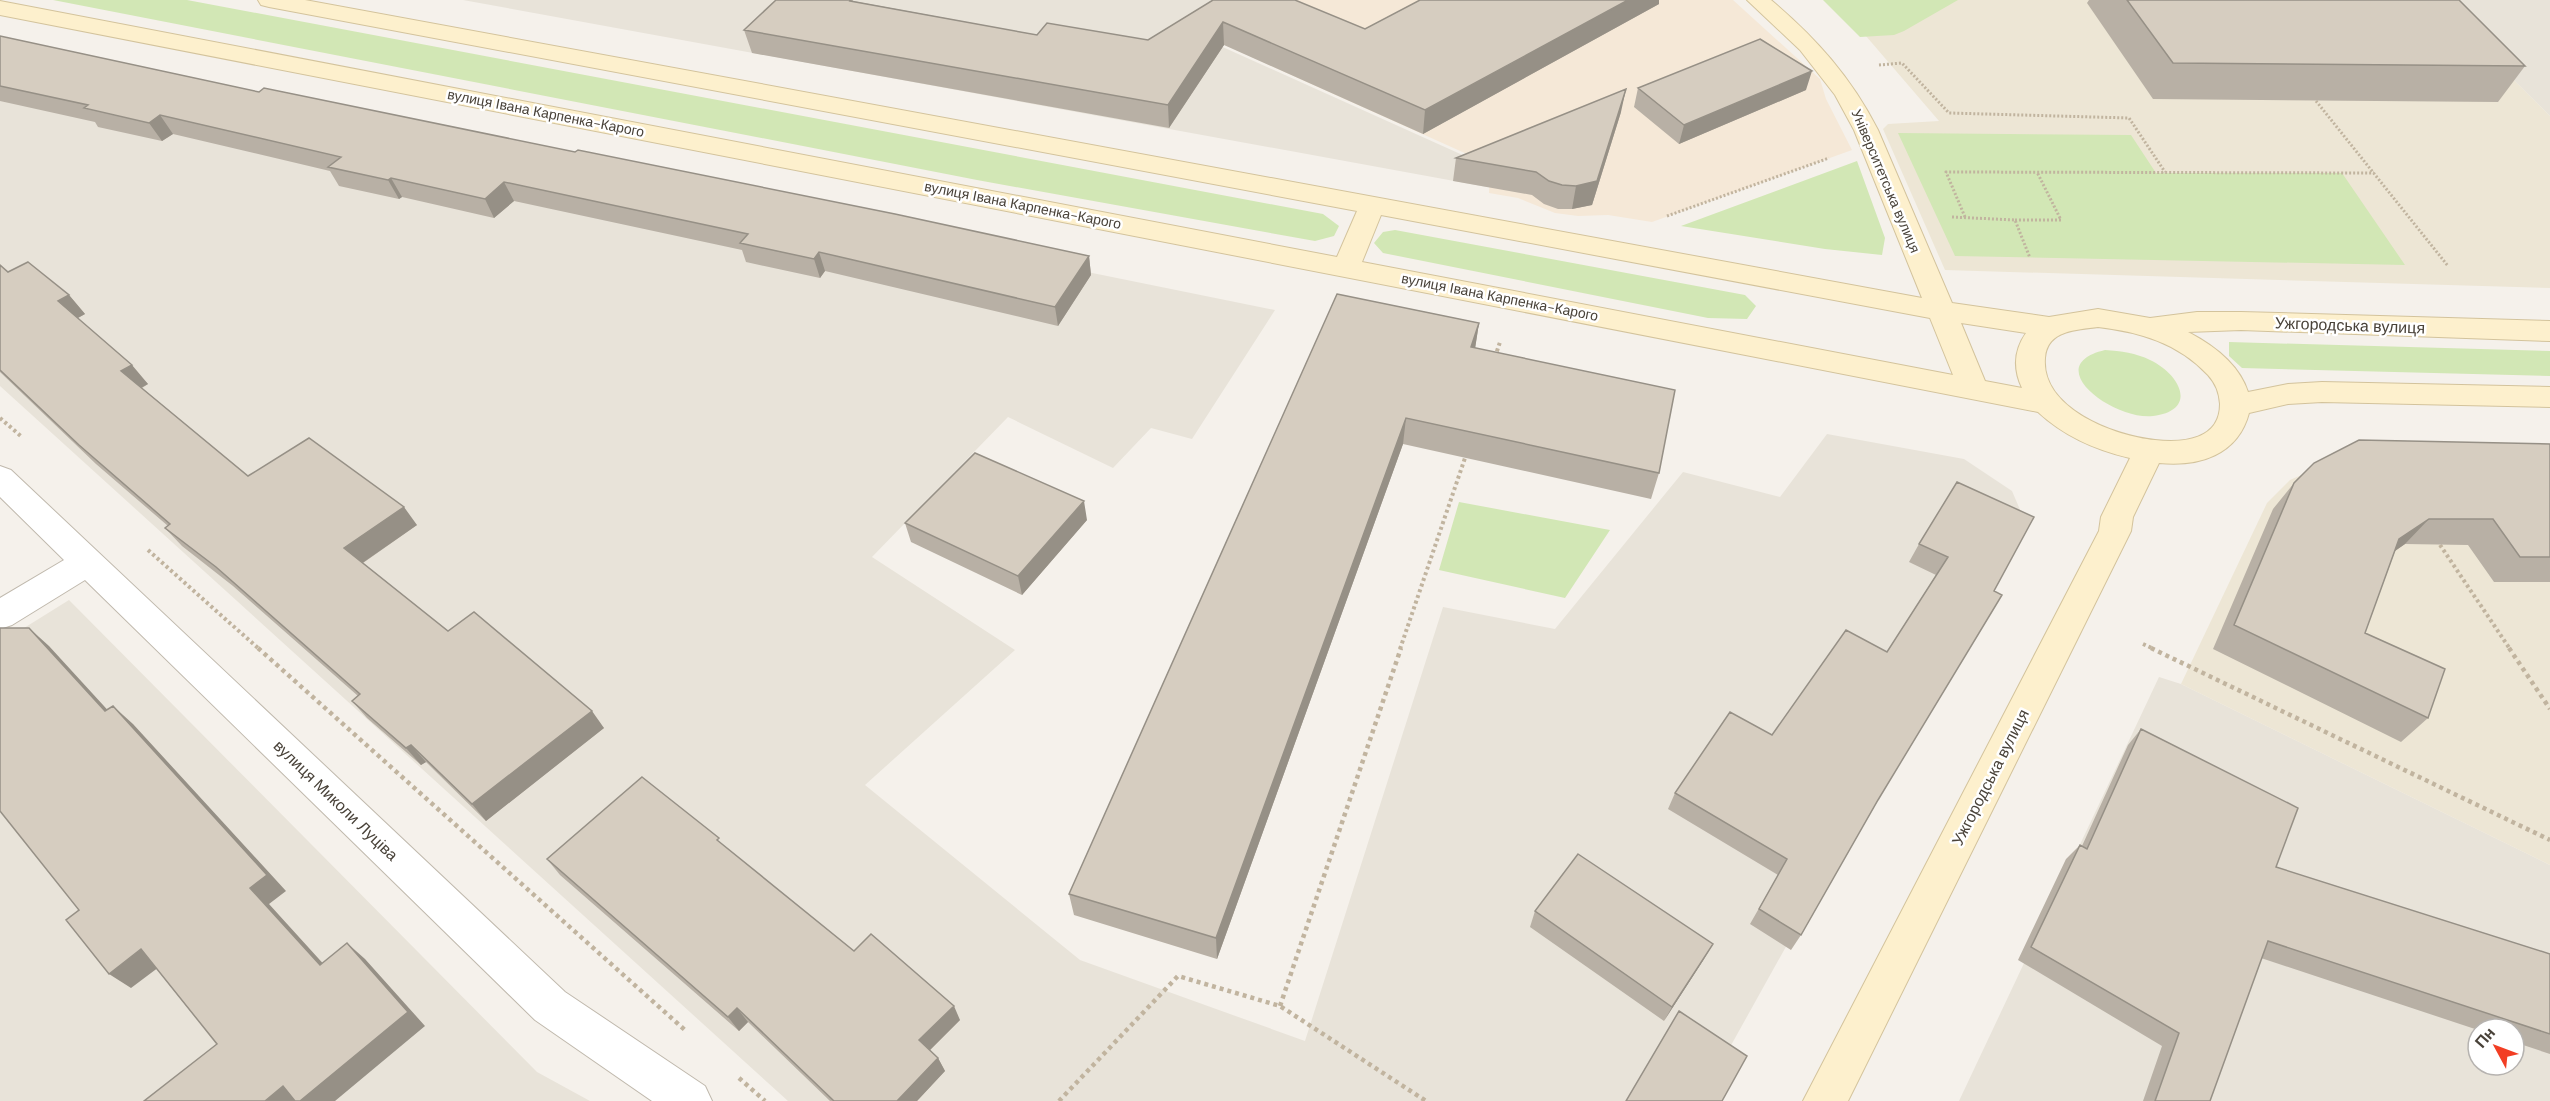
<svg xmlns="http://www.w3.org/2000/svg" width="2550" height="1101" viewBox="0 0 2550 1101" font-family="'DM Sans',sans-serif">
<rect width="100%" height="100%" fill="#f5f1eb"/>
<!-- residential -->
<path fill="#e8e3d9" fill-rule="evenodd" d="M463 0H1249L1196 35 1487 166V187Z
M2433 0H2550V116Z
M0 52 1275 310 1192 439 1151 428 1113 468 1008 417 872 557 1015 650 865 785 1080 960 1305 1041 1443 607 1555 629 1683 472 1780 497 1827 434 1964 459 2012 491 2024 519 1700 1101H788L0 386Z
M69 600 537 1072 590 1101H0V643Z
M2159 677 2181 684 2550 865V1101H1959ZM2478 1029H2514V1065H2478Z"/>
<!-- commercial -->
<path fill="#f5e8d7" d="M1254 0H1733L1820 79 1826 99 1852 150 1652 222 1608 215 1578 216 1555 213 1518 198 1489 193 1490 171 1498 168 1198 33Z"/>
<!-- education -->
<path fill="#ede6d5" d="M1835 0H2433L2550 116V288L1945 270 1883 129 1888 124 1939 121Z
M2331 462 2550 467V865L2181 684 2267 503 2290 480Z"/>
<!-- green -->
<path fill="#d2e7b5" d="M53 0H187L1323 214 1339 226 1334 236 1315 241 977 180Z
M1823 0H1958L1904 31 1894 35 1860 37Z
M1898 133 2131 135 2156 173H2342L2405 265 1955 256Z
M1857 161 1885 238 1882 255 1825 249 1681 226Z
M1395 230 1745 295 1756 306 1747 319 1708 318 1383 253 1374 243 1383 232Z
M2229 342 2550 351V376L2242 368 2229 356Z
M2105 350C2121 351 2136 353 2150 360 2180 374 2199 410 2153 416 2115 421 2038 366 2105 350Z
M1459 502 1610 530 1565 598 1439 570Z"/>
<g fill="none" stroke-linecap="round" stroke-linejoin="round">
<!-- minor casing -->
<g stroke="#c0b9ad" stroke-width="2">
<path id="minor" d="M0 466 11 470 565 992 705 1086 712 1101H652L535 1020 85 580 12 625 0 629V598L64 560 0 497Z"/>
</g>
<!-- secondary casing -->
<g stroke="#d3c39c" stroke-width="2">
<path id="secondary" d="M258 0H305L1922 298 1854 130 1835 95 1800 50 1747 0H1771C1816 38 1851 77 1878 130L1952 303 2049 317 2098 309 2150 318 2197 312H2241L2550 321V341L2241 330 2188 332C2213 345 2239 364 2248 392L2288 384 2322 382 2550 387V407L2322 402 2288 404 2249 413C2238 455 2199 467 2159 463L2133 517 2131 531 1848 1101H1803L2099 531 2101 517 2130 458C2095 450 2064 436 2038 412L0 15V1L1337 257 1357 211 269 7 261 5ZM1381 215 1930 318 1953 375 1362 262ZM1961 323 2026 333C2014 350 2013 369 2022 388L1985 381ZM2098 327C2140 332 2178 343 2208 375 2216 384 2219 392 2220 404 2220 440 2183 443 2155 440 2114 436 2041 408 2045 358 2047 330 2076 330 2098 327Z"/>
</g>
<!-- path-far2 -->
<path stroke="#c1b49f" stroke-width="3" stroke-dasharray="2 2" stroke-linecap="butt" d="M1879 65 1902 63 1949 113 2129 118 2165 172
M2316 101 2448 266
M1667 216 1829 158
M1952 217 2015 220 2030 258
M1965 217 1946 172 2374 173
M2015 220H2061L2037 172"/>
<!-- path-far1 -->
<path stroke="#c1b49f" stroke-width="4" stroke-dasharray="3 3" stroke-linecap="butt" d="M1495 357 1500 342
M0 418 22 437
M2440 545 2510 649
M148 550 259 649
M2143 644 2154 649
M1400 649 1465 458"/>
<!-- path -->
<path stroke="#c1b49f" stroke-width="4.5" stroke-dasharray="4 4" stroke-linecap="butt" d="M258 648 686 1031
M2151 648 2550 840
M2509 648 2550 709
M1280 1006 1401 648
M739 1078 765 1101
M1059 1101 1178 976 1280 1006 1426 1101"/>
<!-- minor -->
<use href="#minor" fill="#fff" fill-rule="evenodd"/>
<!-- secondary -->
<use href="#secondary" fill="#fdf0cd" fill-rule="evenodd"/>
</g>
<!-- wall -->
<path fill="#b8b0a5" d="M776 0H853V1L1037 35 1148 40 1213 0 1365 29 1420 0H1659V4L1423 134 1224 45 1169 128 752 53 744 30Z
M2089 0H2459L2525 66 2498 102 2153 99 2087 3Z
M0 36 259 92 575 152 1089 256 1091 275 1058 326 825 271 820 278 746 262 742 250 514 201 494 218 402 197 399 199 339 186 330 171 173 134 162 141 98 127 95 122 0 101Z
M1638 88 1806 90 1679 144 1634 107Z
M1621 112 1592 205 1572 209H1558L1544 204 1532 195 1453 181 1456 158Z
M0 265 8 272 69 295 85 314 78 318 148 384 142 388 248 476 417 525 363 563 448 631 604 728 486 821 426 762 421 765 367 718 352 701 358 696 233 586 182 546 165 528 168 526 96 464 0 372Z
M1337 294 1479 323 1475 348 1659 473 1651 499 1403 444 1217 959 1074 915 1069 894Z
M2550 444V582H2494L2468 545 2405 544 2395 551 2365 633 2428 718 2401 742 2213 649 2273 509 2294 483Z
M2034 517 1878 800 1801 935 1791 950 1750 924 1778 875 1668 809 1675 793 1772 735 1887 652 1936 575 1909 562 1919 544Z
M1087 520 1022 595 911 542 905 523Z
M2141 729 2276 867 2550 954V1054L2514 1042V1029H2478V1030L2261 958 2210 1101H2143L2162 1046 2018 960 2066 859 2080 845 2082 846 2128 745Z
M724 846 854 951 960 1020 930 1050 938 1058 945 1071 917 1101H830L748 1022 739 1031 560 875 547 859Z
M1535 911 1704 959 1664 1021 1530 927Z"/>
<!-- shaded-wall -->
<path fill="#969086" d="M1628 0H1659V4L1423 134 1425 110Z
M1223 22 1224 45 1169 128 1168 105Z
M1812 71 1806 90 1679 144 1684 125Z
M1626 89 1621 112 1592 205 1572 209 1576 186Z
M160 115 173 134 162 141 149 123Z
M391 178 402 197 399 199 388 180Z
M504 182 514 201 494 218 485 199Z
M819 252 825 271 820 278 814 259Z
M1089 256 1091 275 1058 326 1055 307Z
M69 295 85 314 74 320 58 301Z
M1479 323 1475 349 1471 347Z
M132 365 148 384 137 390 121 371Z
M1406 418 1403 444 1217 959 1216 938Z
M1084 501 1087 520 1022 595 1018 576Z
M404 507 417 525 358 566 344 548Z
M2429 519 2405 544 2376 564 2399 539Z
M29 628 49 646 125 729 105 711Z
M113 706 133 724 286 891 269 904 338 980 320 965 250 888Z
M592 711 604 728 486 821 472 804Z
M411 745 426 762 421 765 406 748Z
M347 943 365 959 425 1026 335 1101H265L283 1086Z
M1713 944 1704 959 1664 1021 1672 1007Z
M141 949 163 964 131 988 109 974Z
M954 1006 960 1020 926 1054 919 1040Z
M737 1008 748 1022 739 1031 728 1017Z
M938 1058 945 1071 917 1101H897Z"/>
<!-- building -->
<path fill="#d6cdc0" stroke="#969086" stroke-width="1.5" d="M776 0H851L850 1 1037 35 1047 23 1148 40 1213 0H1295L1365 29 1420 0H1628L1425 110 1223 22 1168 105 744 30Z
M2127 0H2459L2525 66 2173 63Z
M0 36 259 92 264 88 575 152 578 150 895 214 1089 256 1055 307 819 252 814 259 740 243 748 234 504 182 485 199 391 178 388 180 328 167 341 157 160 115 149 123 84 108 88 105 0 86Z
M1760 39 1812 71 1684 125 1638 88Z
M1626 89 1597 181 1576 186 1562 185 1549 181 1536 172 1456 158Z
M28 262 69 295 58 301 132 365 121 371 248 476 309 438 404 507 344 548 448 631 474 612 592 711 472 804 411 745 406 748 352 701 360 694 216 567 165 528 170 524 79 445 0 370V265L8 272Z
M1337 294 1479 323 1471 347 1675 390 1659 473 1406 418 1216 938 1069 894Z
M2359 440 2550 444V557H2520L2493 519H2429L2399 539 2365 633 2445 669 2428 718 2234 625 2294 483 2314 463Z
M975 453 1084 501 1018 576 905 523Z
M1957 482 2034 517 1994 591 2002 595 1878 800 1801 935 1759 909 1787 859 1675 793 1730 712 1772 735 1846 630 1887 652 1948 557 1919 544Z
M0 628H29L105 711 113 706 267 875 250 888 320 965 347 943 408 1012 300 1101H295L283 1086 265 1101H144L217 1044 141 949 109 974 66 920 79 910 0 811Z
M2141 729 2298 808 2276 867 2550 954V1034L2268 941 2210 1101H2155L2179 1033 2031 947 2080 845 2087 849Z
M642 777 719 838 717 840 854 951 871 934 954 1006 919 1040 938 1058 897 1101H834L737 1008 728 1017 547 859Z
M1578 854 1713 944 1672 1007 1535 911Z
M1679 1011 1747 1056 1722 1101H1626Z"/>
<g text-anchor="middle" stroke-width="5" stroke-linejoin="round" paint-order="stroke">
<!-- far-street labels -->
<g font-size="14" fill="#494239" stroke="#fff">
<text transform="translate(546 113) rotate(11)" y="5">вулиця Івана Карпенка-Карого</text>
<text transform="translate(1886 181) rotate(67)" y="5">Університетська вулиця</text>
<text transform="translate(1023 205) rotate(11)" y="5">вулиця Івана Карпенка-Карого</text>
<text transform="translate(1500 297) rotate(11)" y="5">вулиця Івана Карпенка-Карого</text>
</g>
<!-- street labels -->
<g font-size="16" fill="#494239" stroke="#fff">
<text transform="translate(2350 325) rotate(2)" y="6">Ужгородська вулиця</text>
<text transform="translate(1990 777) rotate(-63)" y="6">Ужгородська вулиця</text>
<text transform="translate(336 800) rotate(44)" y="6">вулиця Миколи Луціва</text>
</g>
</g>
<!-- north arrow -->
<g transform="translate(2496 1047) rotate(311)"><circle r="28" fill="#ffffff" stroke="#b6b3b0" stroke-width="1.5"/>
<path d="M0-4.5L10 22L0 15L-10 22Z" fill="#f23e24"/>
<text y="-9" font-size="16" font-weight="bold" text-anchor="middle" fill="#494239">Пн</text>
</g>
</svg>
